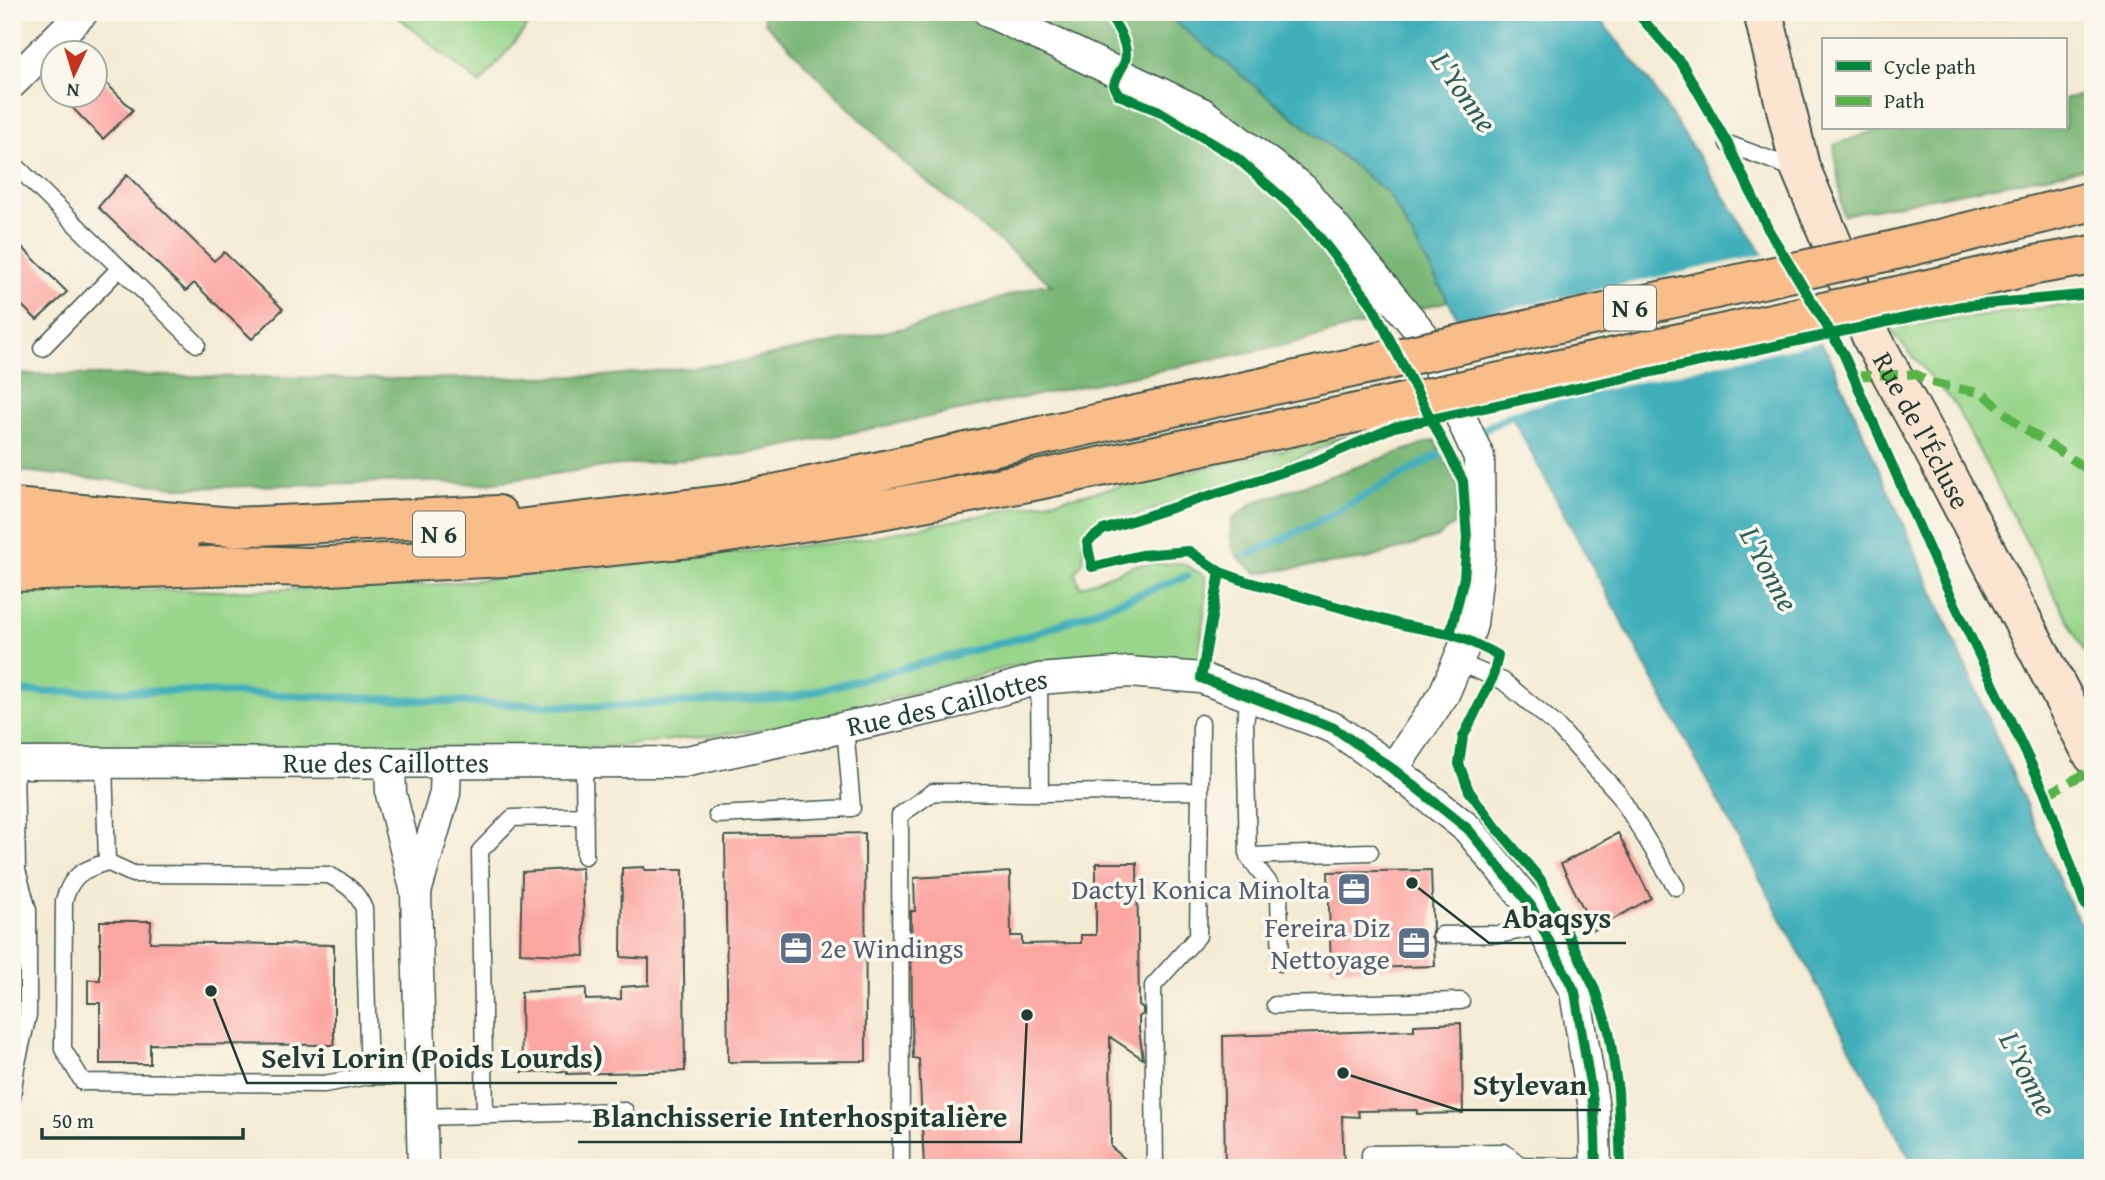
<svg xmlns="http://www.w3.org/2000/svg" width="2105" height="1180" viewBox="0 0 2105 1180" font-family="'Gentium Book Plus',serif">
<rect width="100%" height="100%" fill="#fbf7ec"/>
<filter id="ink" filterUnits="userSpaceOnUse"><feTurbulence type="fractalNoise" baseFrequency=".0143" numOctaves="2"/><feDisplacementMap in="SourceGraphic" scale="14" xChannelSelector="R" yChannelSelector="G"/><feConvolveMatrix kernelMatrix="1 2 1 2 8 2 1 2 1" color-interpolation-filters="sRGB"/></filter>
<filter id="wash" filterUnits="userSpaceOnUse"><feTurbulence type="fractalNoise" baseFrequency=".00686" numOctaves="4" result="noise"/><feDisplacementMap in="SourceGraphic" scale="28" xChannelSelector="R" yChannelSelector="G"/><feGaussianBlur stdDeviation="1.57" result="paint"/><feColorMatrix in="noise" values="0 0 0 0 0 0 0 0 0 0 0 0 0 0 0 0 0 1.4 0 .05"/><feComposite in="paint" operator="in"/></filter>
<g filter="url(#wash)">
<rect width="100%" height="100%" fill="#f4ebd4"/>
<!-- green -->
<path fill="#99d68b" stroke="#5c8a60" stroke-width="2" d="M392 12H539L480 84Z
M2093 301V668L1954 403 1888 328Z
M1348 436 1260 475 1118 521 1085 535 1083 561 1075 573 1080 587 1136 565 1182 563 1205 576 1206 597 1198 665 1129 655 1023 663 787 727 608 747 12 748V592L61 588 225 591 429 585 857 540 1076 496Z"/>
<!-- forest -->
<path fill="#7ab777" stroke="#4c7a56" stroke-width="2" d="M762 12H1163L1389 194 1448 301 1289 344 746 454 610 466 481 484 414 481 185 488 12 470V374L414 379 603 376 733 363 923 324 1041 285H1052L901 160 765 23Z
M2093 94V167L1843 215 1834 145 1871 132 1895 128H2065V98Z
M1435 440 1460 489 1454 524 1438 537 1367 559 1257 573C1233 555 1228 549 1232 519L1255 502Z"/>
<!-- water -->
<path fill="#3fafba" stroke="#2f7677" stroke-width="2" d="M1163 12H1594L1647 78 1830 357 2071 907 2093 944V1168H1915L1511 415 1389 194Z"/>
<!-- pier -->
<path fill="#f4ebd4" d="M1767 254 1823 341 1505 412 1455 320Z"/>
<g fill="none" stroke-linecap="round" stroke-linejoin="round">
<!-- stream -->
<path stroke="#3fafba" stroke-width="8" d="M1485 429 1511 415 1520 413
M1246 556 1306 528 1439 455
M12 692 175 691 591 707 793 697 1031 635 1187 576"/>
</g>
<g id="blocks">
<!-- building -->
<path fill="#fca6a2" d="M94 71 133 110 103 139 59 94H94Z
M127 175 214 261 224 252 283 309 252 339 194 283 186 291 98 207Z
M12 237 67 292 37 320 12 296Z
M865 833 866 1061 728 1062 725 836Z
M1618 833 1651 898 1594 930 1561 864Z
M1096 863H1137L1139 1005 1143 1008V1014L1139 1017V1029L1143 1059 1110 1037 1111 1147 1136 1168H924L919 1059 913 1058 912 1024 911 911H915L914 878 1010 872 1011 936H1022V944L1081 943V935H1096Z
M644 867 645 870H683L685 1071 567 1074V1071L522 1072 521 992 586 988V1000L621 999V987L649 985V959L621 957 622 868Z
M582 868 585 956 520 953 522 872Z
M1431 870 1433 928 1431 936 1434 942 1435 966 1331 969 1328 872Z
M100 921H151L150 942 334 945V1045L150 1044V1064H100V1003H88V980H100Z
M1461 1023 1463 1113 1417 1114V1110L1358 1111 1359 1117 1342 1116 1344 1168H1225L1223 1036 1414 1030V1025Z"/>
</g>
</g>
<g filter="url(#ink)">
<use href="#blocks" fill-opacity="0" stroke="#3f574c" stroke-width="2"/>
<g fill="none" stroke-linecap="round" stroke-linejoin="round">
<!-- lane casing -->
<g stroke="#3f574c" stroke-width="19">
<path id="lane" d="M1728 144 1787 166 1800 167
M12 162 197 344
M42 348 120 268
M1457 662 1503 681 1555 724 1618 793 1676 887
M1039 679 1040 793 1199 791
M1250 696 1245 722 1248 856 1279 896 1281 963
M104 763 107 862 133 874 329 875C346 884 357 891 364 909L369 1076 324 1084 83 1082 63 1049 64 901C71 875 82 870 107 862
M584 763 585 856
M717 815 852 808 845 727
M1248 856 1370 852
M1441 935 1503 934 1541 926
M1275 1005 1461 1001
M369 1076H421
M12 1097 16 1067 28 1015V910L17 870 15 763
M485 1115 480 851 512 818 585 816
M422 1117 625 1111
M901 1168 900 815 933 792 1040 793
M1155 1168 1153 986 1198 936 1201 723
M1370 1168V1154L1504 1152 1520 1165 1596 1167"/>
</g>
<!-- street casing -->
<g stroke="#3f574c" stroke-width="33">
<g id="street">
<path d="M989 12 1202 113 1303 189 1423 335 1479 457 1480 553 1472 624 1467 640 1444 694 1393 769"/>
<path d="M12 83 83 12"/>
<path id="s1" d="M12 763 683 762 944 706 1039 679 1129 672 1201 678 1334 728 1393 769 1468 829 1531 906 1575 992 1594 1108 1596 1168"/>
<path d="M390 763 391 794 416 892 423 1168"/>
<path d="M416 892 445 793 446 763"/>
</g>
</g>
<!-- secondary casing -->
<g stroke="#3f574c" stroke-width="42">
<g id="secondary">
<path id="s2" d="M1763 12 1800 167 1873 340 1930 444 2093 755"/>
</g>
</g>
<!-- primary casing -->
<g stroke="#3f574c" stroke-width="42">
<path id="primary" d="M1895 250 2093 201
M1915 292 2035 265 2093 255
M12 508 233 527 498 515
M467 533 502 531 729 504 1365 365
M32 540 179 542
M12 572 242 565 309 567 505 557 700 537 858 514 1033 481 1385 407"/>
</g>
<!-- lane -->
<use href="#lane" stroke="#fff" stroke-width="16"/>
<!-- street -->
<use href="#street" stroke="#fff" stroke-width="30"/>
<!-- secondary -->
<use href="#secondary" stroke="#fce5d0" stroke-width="38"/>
<!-- primary -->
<use href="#primary" stroke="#f8bd89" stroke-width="38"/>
<!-- primary-bridge casing -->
<g stroke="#3f574c" stroke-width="42" stroke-linecap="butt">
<path id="primary-bridge" d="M1365 365 1895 250
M1385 407 1915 292"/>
</g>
<!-- primary-bridge -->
<use href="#primary-bridge" stroke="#f8bd89" stroke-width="38"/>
<!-- quiet -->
<path stroke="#55b346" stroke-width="9" stroke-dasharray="18 9" stroke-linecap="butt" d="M1853 376 1915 374 1929 382 1984 394 2018 424 2093 473
M2046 795 2093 769"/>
<!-- cycleway casing -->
<g stroke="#fbf7ec" stroke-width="15">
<path id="cycleway" d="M1104 12C1117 22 1131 48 1124 64 1120 71 1116 77 1114 85L1119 95 1159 111 1237 158 1303 216 1371 303 1463 481 1467 539 1464 578 1450 634
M1636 12 1682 64 1728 144 1768 229 1843 353 1931 554 2046 795 2084 902 2093 917
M1220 572 1201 678 1334 728 1393 769 1468 829 1531 906 1575 992 1594 1108 1596 1168
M1621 1168 1618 1091 1609 1031 1594 987 1541 880 1496 827 1469 791 1459 764 1463 737 1493 677 1498 655 1467 640 1450 634 1403 625 1245 581 1220 572 1189 551 1141 555 1092 567 1087 542 1103 530 1311 463 1394 427 1962 306 2093 294"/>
</g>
<!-- cycleway -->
<use href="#cycleway" stroke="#00873e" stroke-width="10"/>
</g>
</g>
<!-- icons -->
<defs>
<g id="office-square" transform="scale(1.75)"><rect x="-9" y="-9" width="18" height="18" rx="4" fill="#5c6f8a" stroke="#fbf7ec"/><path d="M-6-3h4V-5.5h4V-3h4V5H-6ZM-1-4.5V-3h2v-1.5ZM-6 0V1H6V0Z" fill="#fff"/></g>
</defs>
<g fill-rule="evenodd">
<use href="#office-square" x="1354" y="889"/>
<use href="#office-square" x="1414" y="943"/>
<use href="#office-square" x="796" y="948"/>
</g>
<g text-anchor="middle" stroke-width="7" stroke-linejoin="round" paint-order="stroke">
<!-- shield labels -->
<g fill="#fbf7ec" stroke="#61756b" stroke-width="2">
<rect x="1604" y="285.5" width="52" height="45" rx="5"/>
<rect x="413" y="511.5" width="52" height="45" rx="5"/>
</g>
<g font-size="26" font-weight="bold" fill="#1f3d34">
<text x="1630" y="317">N 6</text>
<text x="439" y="543">N 6</text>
</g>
<!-- street labels -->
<g font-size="28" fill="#1f3d34" stroke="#fbf7ec">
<text dy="10" stroke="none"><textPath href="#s2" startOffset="450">Rue de l'Écluse</textPath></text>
<text dy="10" stroke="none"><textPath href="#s1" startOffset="942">Rue des Caillottes</textPath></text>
<text dy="10" stroke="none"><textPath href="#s1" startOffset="374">Rue des Caillottes</textPath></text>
</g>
<!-- service labels -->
<g font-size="28" fill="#4e5e75" stroke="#fbf7ec" text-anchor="end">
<text x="1330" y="899">Dactyl Konica Minolta</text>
<text x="1390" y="937">Fereira Diz<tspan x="1390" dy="32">Nettoyage</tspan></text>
<text x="820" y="958" text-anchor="start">2e Windings</text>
</g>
<!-- water labels -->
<g font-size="30" font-style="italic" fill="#295f5c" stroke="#fbf7ec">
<text transform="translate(1464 92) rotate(55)" y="10">L'Yonne</text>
<text transform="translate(1769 569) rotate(62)" y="10">L'Yonne</text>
<text transform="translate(2028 1074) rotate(63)" y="10">L'Yonne</text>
</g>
</g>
<!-- callouts -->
<path fill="none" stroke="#1f3d34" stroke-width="2.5" d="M1412 883L1489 943H1626M211 991L247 1083H617M1343 1073L1458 1110H1601M1027 1015L1021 1142H578"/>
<g fill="#1f3d34" stroke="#fbf7ec" stroke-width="2.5">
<circle cx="1412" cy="883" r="7"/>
<circle cx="211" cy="991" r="7"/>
<circle cx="1343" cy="1073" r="7"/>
<circle cx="1027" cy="1015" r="7"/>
</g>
<g font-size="30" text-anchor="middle" font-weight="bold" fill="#1f3d34" stroke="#fbf7ec" stroke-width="7" stroke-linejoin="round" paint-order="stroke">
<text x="1557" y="928">Abaqsys</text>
<text x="432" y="1068">Selvi Lorin (Poids Lourds)</text>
<text x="1530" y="1095">Stylevan</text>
<text x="800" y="1127">Blanchisserie Interhospitalière</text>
</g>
<!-- margin -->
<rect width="2105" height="1180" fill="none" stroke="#fbf7ec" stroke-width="42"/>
<!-- legend -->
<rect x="1822" y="38" width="245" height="91" fill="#fbf7ec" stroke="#a3ada2" stroke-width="2"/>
<rect x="1836" y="61" width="35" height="10" fill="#00873e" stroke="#a3ada2" stroke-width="2"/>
<text x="1884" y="74" font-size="21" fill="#1f3d34">Cycle path</text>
<rect x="1836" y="96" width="35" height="10" fill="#55b346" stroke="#a3ada2" stroke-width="2"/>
<text x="1884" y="108" font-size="21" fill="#1f3d34">Path</text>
<!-- north arrow -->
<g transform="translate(74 74) rotate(184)"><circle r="33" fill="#fbf7ec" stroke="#a3ada2" stroke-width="2"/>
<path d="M0-5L12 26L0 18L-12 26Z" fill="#c8321e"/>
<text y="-10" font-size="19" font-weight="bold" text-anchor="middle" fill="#1f3d34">N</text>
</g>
<!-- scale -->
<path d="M42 1128v10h201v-10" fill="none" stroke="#1f3d34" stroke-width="3.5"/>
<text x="52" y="1128" font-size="21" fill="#1f3d34" stroke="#fbf7ec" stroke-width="5" paint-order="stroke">50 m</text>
</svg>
